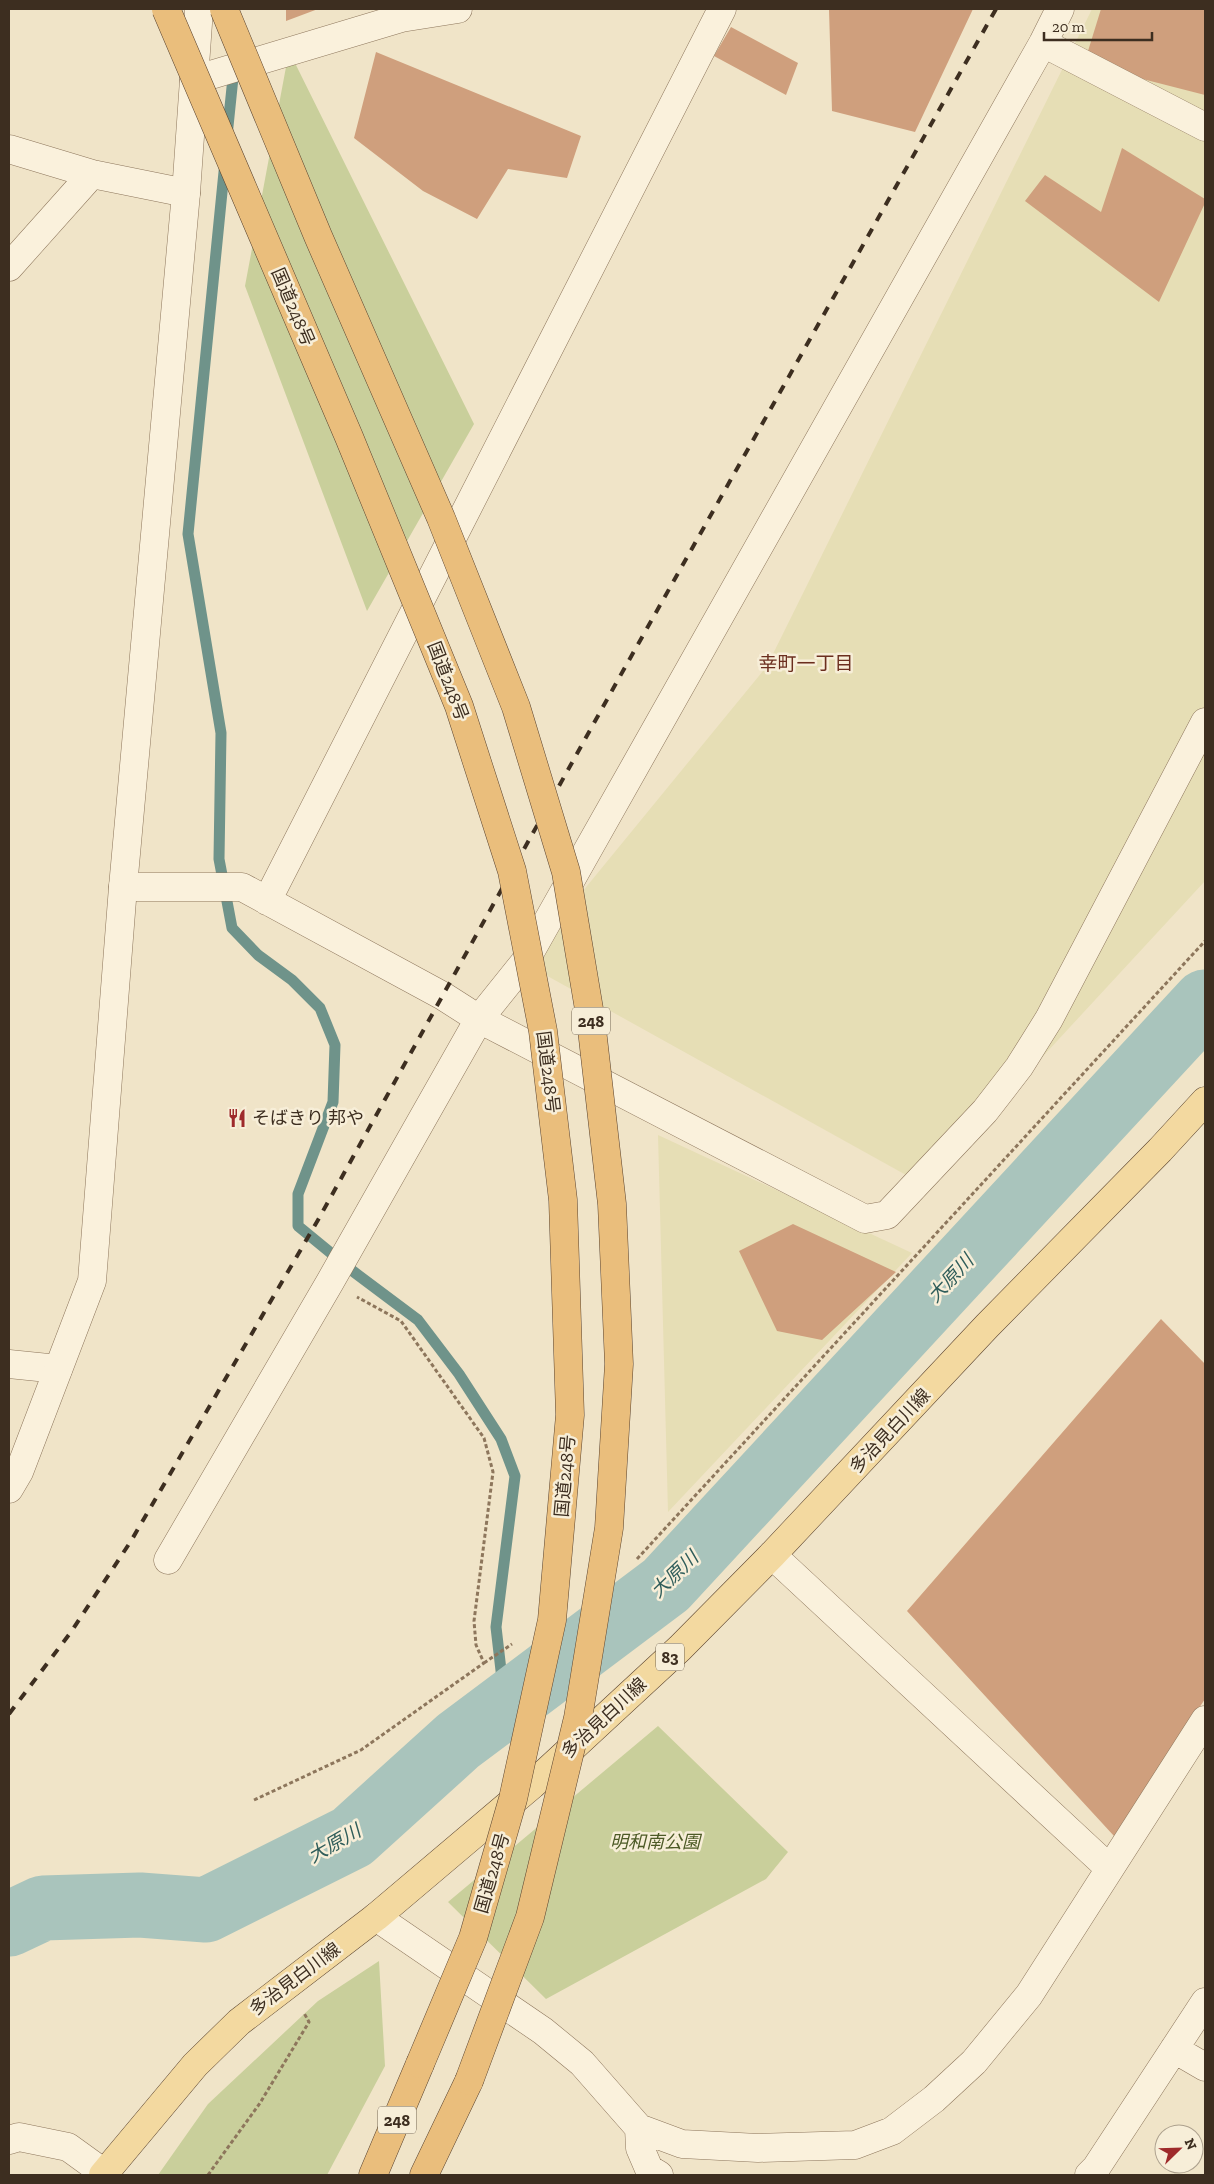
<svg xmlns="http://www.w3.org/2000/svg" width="1214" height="2184" viewBox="0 0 1214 2184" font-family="'Zilla Slab','Noto Sans JP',serif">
<rect width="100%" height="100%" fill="#f0e4c8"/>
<!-- farmland -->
<path fill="#e6deb5" d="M1092 9H1205V881L924 1185 524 963 767 666Z
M658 1135 912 1253 668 1512Z"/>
<!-- green -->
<path fill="#c9cf9b" d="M289 51 474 424 367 611 245 286Z
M658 1726 788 1852 766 1879 546 1999 448 1902Z
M379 1961 385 2066 327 2175H158L208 2104 318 2001Z"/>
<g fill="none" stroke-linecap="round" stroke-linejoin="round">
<!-- stream -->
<path stroke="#6f938a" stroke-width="11" d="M227 136 234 68
M225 162 188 534 221 733 219 859 232 928 258 955 292 980 320 1008 335 1045 333 1102 298 1194V1226L354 1272 418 1320 459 1374 501 1439 515 1476 496 1627 505 1705"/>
<!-- river -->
<path stroke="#a9c4bc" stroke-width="65" d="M9 1924 43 1908 140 1905 206 1910 352 1837 458 1741 666 1585 1205 1002"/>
</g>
<!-- building -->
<path fill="#cf9f7d" d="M286 9H318L286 21Z
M829 9H973L915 132 832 111Z
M1101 9H1205V95L1084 64Z
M731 27 798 63 786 95 714 56Z
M376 52 581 136 567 178 508 169 477 219 423 191 354 138Z
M1122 148 1205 199V203L1159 302 1025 201 1045 175 1101 212Z
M793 1224 896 1272 822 1340 777 1331 739 1251Z
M1161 1319 1205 1364V1699L1114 1836 907 1611Z"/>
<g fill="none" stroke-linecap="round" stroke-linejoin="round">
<!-- minor casing -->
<g stroke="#8d765c" stroke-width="29">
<path id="minor" d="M1043 43 1205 127
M194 80 401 18 458 9
M9 149 92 174 186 193
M9 267 92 174
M123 887H242L443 996 479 1019 865 1219 887 1215 985 1111 1019 1067 1049 1019 1205 722
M267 901 722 9
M9 1364 58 1369
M772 1555 1109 1868
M168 1560 330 1282 479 1019 524 963 1043 43 1060 9
M376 1917 543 2031 582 2063 639 2128 640 2148 649 2169 659 2175
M1174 2049 1205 2067
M639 2128 682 2144 758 2148 855 2145 892 2131 934 2099 974 2062 1029 1995 1205 1720
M9 2140 19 2137 68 2147 104 2173
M1089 2175 1096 2168 1205 2002"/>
</g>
<!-- tertiary casing -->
<g stroke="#8d765c" stroke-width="29">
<path id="tertiary" d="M9 1489 19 1472 92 1281 123 887 186 193 199 9"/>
</g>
<!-- primary casing -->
<g stroke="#5b4430" stroke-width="29">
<path id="primary" d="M103 2175 195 2065 239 2022 376 1917 532 1785 680 1648 772 1555 987 1326 1160 1150 1205 1101"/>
</g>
<!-- trunk casing -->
<g stroke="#5b4430" stroke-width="29">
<path id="trunk" d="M373 2175 420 2064
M424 2175 469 2081"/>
</g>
<!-- path -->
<path stroke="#8d765c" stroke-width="3" stroke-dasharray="4 2.5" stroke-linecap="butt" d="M637 1559 1205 941
M484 1663 512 1644
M254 1800 361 1750 484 1663 476 1645 474 1621 493 1472 484 1438 401 1321 357 1297
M208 2175 260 2103 309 2022 304 2013"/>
<!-- minor -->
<use href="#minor" stroke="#faf1dc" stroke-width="28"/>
<!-- tertiary -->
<use href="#tertiary" stroke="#faf1dc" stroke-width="28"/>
<!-- primary -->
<use href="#primary" stroke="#f3d9a0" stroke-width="28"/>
<!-- trunk -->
<use href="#trunk" stroke="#eabe7c" stroke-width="28"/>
<!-- rail -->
<path stroke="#3d2e20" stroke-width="4" stroke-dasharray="9 9" stroke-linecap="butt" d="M9 1714 71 1632 131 1541 318 1220 619 678 996 9"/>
<!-- trunk-bridge casing -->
<g stroke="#5b4430" stroke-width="29" stroke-linecap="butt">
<path id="trunk-bridge" d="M166 9 349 437 459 706 512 871 543 1031 563 1200 570 1415 552 1620 513 1799 473 1938 420 2064
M224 9 318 236 441 518 516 707 566 872 591 1021 612 1204 619 1364 609 1528 578 1718 530 1917 469 2081"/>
</g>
<!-- trunk-bridge -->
<use href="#trunk-bridge" stroke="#eabe7c" stroke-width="28"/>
</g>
<!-- icons -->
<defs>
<g id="restaurant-bare" transform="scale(1.5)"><path d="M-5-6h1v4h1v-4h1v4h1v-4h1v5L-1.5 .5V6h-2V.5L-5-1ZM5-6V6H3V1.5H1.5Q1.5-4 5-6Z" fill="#9e2a2b" stroke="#f7eed8" stroke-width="2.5" paint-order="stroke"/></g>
</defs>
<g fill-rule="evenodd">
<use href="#restaurant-bare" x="237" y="1118"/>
</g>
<g text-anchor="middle" stroke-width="5" stroke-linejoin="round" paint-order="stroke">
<!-- shield labels -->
<g fill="#f7eed8" stroke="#756857" stroke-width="1">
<rect x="572" y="1007.5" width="38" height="27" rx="4"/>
<rect x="656" y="1643.5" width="28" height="27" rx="4"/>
<rect x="378" y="2106.5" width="38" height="27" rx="4"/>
</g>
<g font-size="16" font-weight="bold" fill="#3d2e20">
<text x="591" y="1027">248</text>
<text x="670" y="1663">83</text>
<text x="397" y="2126">248</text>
</g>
<!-- street labels -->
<g font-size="18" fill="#3d2e20" stroke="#f7eed8">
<text transform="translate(293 307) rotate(67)" y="6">国道248号</text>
<text transform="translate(448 681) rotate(69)" y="6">国道248号</text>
<text transform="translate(548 1072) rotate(83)" y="6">国道248号</text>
<text transform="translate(890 1431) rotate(-47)" y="6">多治見白川線</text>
<text transform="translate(565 1476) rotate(-85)" y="6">国道248号</text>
<text transform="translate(604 1718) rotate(-43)" y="6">多治見白川線</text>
<text transform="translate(492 1873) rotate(-74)" y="6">国道248号</text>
<text transform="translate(295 1979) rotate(-37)" y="6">多治見白川線</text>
</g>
<!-- poi labels -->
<g font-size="18" fill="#3d2e20" stroke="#f7eed8" text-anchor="start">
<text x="252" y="1124">そばきり 邦や</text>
</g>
<!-- park labels -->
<g font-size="18" font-style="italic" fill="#4d5a26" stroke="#f7eed8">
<text x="655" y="1848">明和南公園</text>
</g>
<!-- neighbourhood labels -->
<g font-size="19" fill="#6b2e1e" stroke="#f7eed8">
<text x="806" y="670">幸町一丁目</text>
</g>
<!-- water labels -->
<g font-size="19" font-style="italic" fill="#2f5d5a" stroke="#f7eed8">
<text transform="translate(950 1278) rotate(-47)" y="7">大原川</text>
<text transform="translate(674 1574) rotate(-44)" y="7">大原川</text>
<text transform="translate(334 1843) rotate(-30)" y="7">大原川</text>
</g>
</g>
<!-- border -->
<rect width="1214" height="2184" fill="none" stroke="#3d2e20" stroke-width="20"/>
<!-- north arrow -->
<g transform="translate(1179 2149) rotate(67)"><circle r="24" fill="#f7eed8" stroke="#ada18e"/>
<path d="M0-4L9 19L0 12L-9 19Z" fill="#9e2a2b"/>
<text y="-8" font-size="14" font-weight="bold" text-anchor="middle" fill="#3d2e20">N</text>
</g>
<!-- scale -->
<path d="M1044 32v8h108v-8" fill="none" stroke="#3d2e20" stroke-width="2.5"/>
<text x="1052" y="32" font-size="15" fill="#3d2e20" stroke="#f7eed8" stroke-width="4" paint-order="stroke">20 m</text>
</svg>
